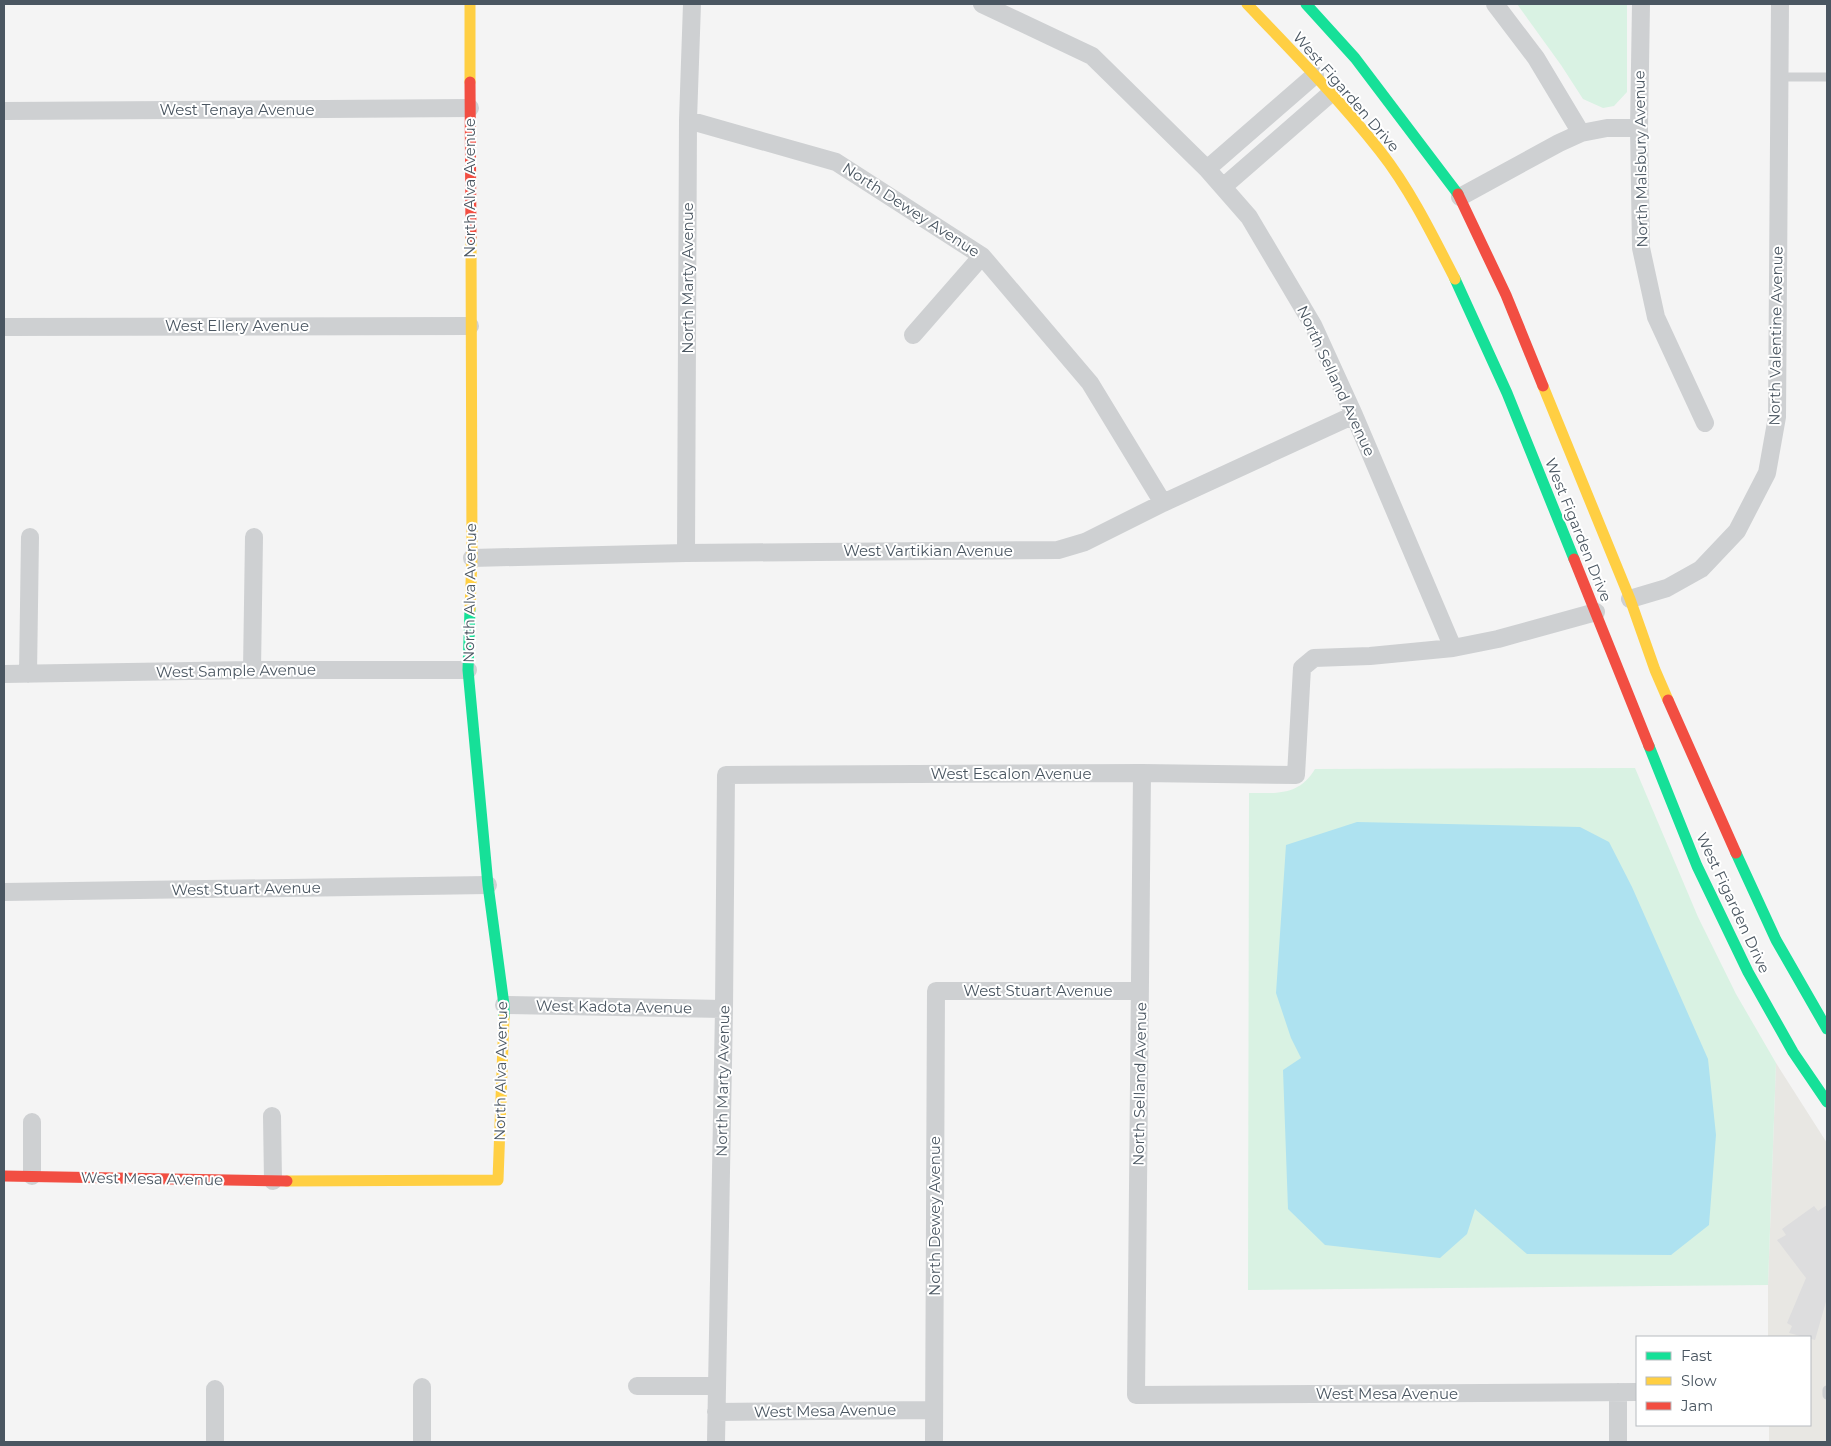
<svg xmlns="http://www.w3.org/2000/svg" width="1831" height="1446" viewBox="0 0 1831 1446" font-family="Montserrat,sans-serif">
<rect width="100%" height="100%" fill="#f4f4f4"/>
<!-- commercial -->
<path fill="#e8e7e3" d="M1776 1063 1827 1143V1442H1769V1425H1810V1337H1768V1285Z"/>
<!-- green -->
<path fill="#d9f2e3" d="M1517 4H1627V92L1614 106 1603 108 1583 99 1561 65Z
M1635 768 1698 917 1736 994 1776 1063 1768 1285 1248 1290 1249 793C1277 793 1299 796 1315 769Z"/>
<!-- water -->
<path fill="#aee2f0" d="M1357 822 1580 827 1609 842 1632 887 1708 1059 1716 1135 1709 1225 1671 1255 1527 1254 1475 1209 1467 1234 1440 1258 1325 1245 1288 1209 1283 1070 1301 1058 1291 1038 1276 993 1286 845Z"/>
<!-- building -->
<path fill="#ddddde" d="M1827 1205V1298L1815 1340 1789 1333 1792 1326 1787 1323 1806 1278 1777 1240 1786 1235 1782 1229 1814 1206 1818 1211Z"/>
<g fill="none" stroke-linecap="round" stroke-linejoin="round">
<!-- lane -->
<path stroke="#ced0d2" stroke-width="9" d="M1780 77H1827
M1827 1390V1395"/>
<!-- street -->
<path stroke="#ced0d2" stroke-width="18" d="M982 4 1092 56 1207 169 1249 217 1313 325 1354 415 1453 648
M1495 4 1536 58 1581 133
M1641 4 1639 128 1641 248 1656 317 1705 423
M4 111 470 108
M688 120 836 162 982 256 1090 383 1163 503
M1207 169 1315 75
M1223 187 1331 93
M1460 197 1559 143 1581 133 1607 128H1639
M4 327 470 326
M913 335 982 256
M686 553 688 120 692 4
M472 558 686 553 1058 550 1085 542 1163 503 1354 415
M1630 599 1667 588 1701 569 1737 531 1767 473 1777 417 1780 4
M252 670 254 537
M4 674 252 670H468
M28 674 30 537
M1142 773 1136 1395 1637 1392
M4 892 488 885
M504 1005 724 1009
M272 1116 273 1181
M32 1122V1176
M637 1386H716
M215 1389V1442
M716 1412 933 1410
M422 1442V1387
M716 1442 724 1009 726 775 1142 773 1296 775 1302 668 1314 658 1370 656 1453 648 1498 639 1596 612
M934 1442 936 991H1140
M1618 1442V1392"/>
<!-- fast -->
<path stroke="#16e098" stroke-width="11" d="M1306 4 1355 58 1458 194
M1455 279 1507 393 1574 559
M470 609 468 670 488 885 504 1005V1017
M1649 746 1697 866 1748 972 1793 1052 1827 1102
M1736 853 1776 940 1827 1029"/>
<!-- slow -->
<path stroke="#ffcf43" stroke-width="11" d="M470 4V82
M1247 4C1293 52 1339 99 1380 151 1410 189 1433 236 1455 279
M1543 386 1630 599 1655 670 1668 700
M470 609 472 558 471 238
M287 1181 498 1180 504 1017"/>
<!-- jam -->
<path stroke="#f24e42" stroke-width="11" d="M470 82 471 238
M1458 194 1506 295 1543 386
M1574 559 1649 746
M1668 700 1736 853
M4 1176 287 1181"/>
</g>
<g text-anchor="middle" stroke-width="4" stroke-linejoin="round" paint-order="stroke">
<!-- street labels -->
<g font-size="15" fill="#4a5661" stroke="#fff">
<text transform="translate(1346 92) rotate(49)" y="5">West Figarden Drive</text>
<text x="237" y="115">West Tenaya Avenue</text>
<text transform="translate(1641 159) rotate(-91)" y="5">North Malsbury Avenue</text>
<text transform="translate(470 188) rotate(-90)" y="5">North Alva Avenue</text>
<text transform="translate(911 210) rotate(33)" y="5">North Dewey Avenue</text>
<text transform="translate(688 278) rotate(-90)" y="5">North Marty Avenue</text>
<text x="237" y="331">West Ellery Avenue</text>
<text transform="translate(1776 336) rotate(-89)" y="5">North Valentine Avenue</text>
<text transform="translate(1336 381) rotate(65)" y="5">North Selland Avenue</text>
<text transform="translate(1578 530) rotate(68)" y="5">West Figarden Drive</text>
<text x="928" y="556">West Vartikian Avenue</text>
<text transform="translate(470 593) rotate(-89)" y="5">North Alva Avenue</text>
<text transform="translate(236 671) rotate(-1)" y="5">West Sample Avenue</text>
<text x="1011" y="779">West Escalon Avenue</text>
<text transform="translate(246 889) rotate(-1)" y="5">West Stuart Avenue</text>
<text transform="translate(1733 903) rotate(65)" y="5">West Figarden Drive</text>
<text x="1038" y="996">West Stuart Avenue</text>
<text transform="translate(614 1007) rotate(1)" y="5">West Kadota Avenue</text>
<text transform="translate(501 1071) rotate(-89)" y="5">North Alva Avenue</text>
<text transform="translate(723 1081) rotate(-89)" y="5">North Marty Avenue</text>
<text transform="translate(1140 1084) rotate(-89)" y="5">North Selland Avenue</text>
<text transform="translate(152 1179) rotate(1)" y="5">West Mesa Avenue</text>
<text transform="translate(935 1216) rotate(-90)" y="5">North Dewey Avenue</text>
<text x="1387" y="1399">West Mesa Avenue</text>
<text transform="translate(825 1411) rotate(-1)" y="5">West Mesa Avenue</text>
</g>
</g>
<!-- border -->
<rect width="1831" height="1446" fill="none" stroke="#4a5661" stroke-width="10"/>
<!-- legend -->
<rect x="1636" y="1336" width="175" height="90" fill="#ffffff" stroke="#b7bbc0"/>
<rect x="1646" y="1352" width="25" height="8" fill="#16e098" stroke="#b7bbc0"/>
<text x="1681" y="1361" font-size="15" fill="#4a5661">Fast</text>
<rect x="1646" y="1377" width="25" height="8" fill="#ffcf43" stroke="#b7bbc0"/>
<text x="1681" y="1386" font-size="15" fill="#4a5661">Slow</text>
<rect x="1646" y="1402" width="25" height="8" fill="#f24e42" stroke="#b7bbc0"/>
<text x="1681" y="1411" font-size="15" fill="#4a5661">Jam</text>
</svg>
